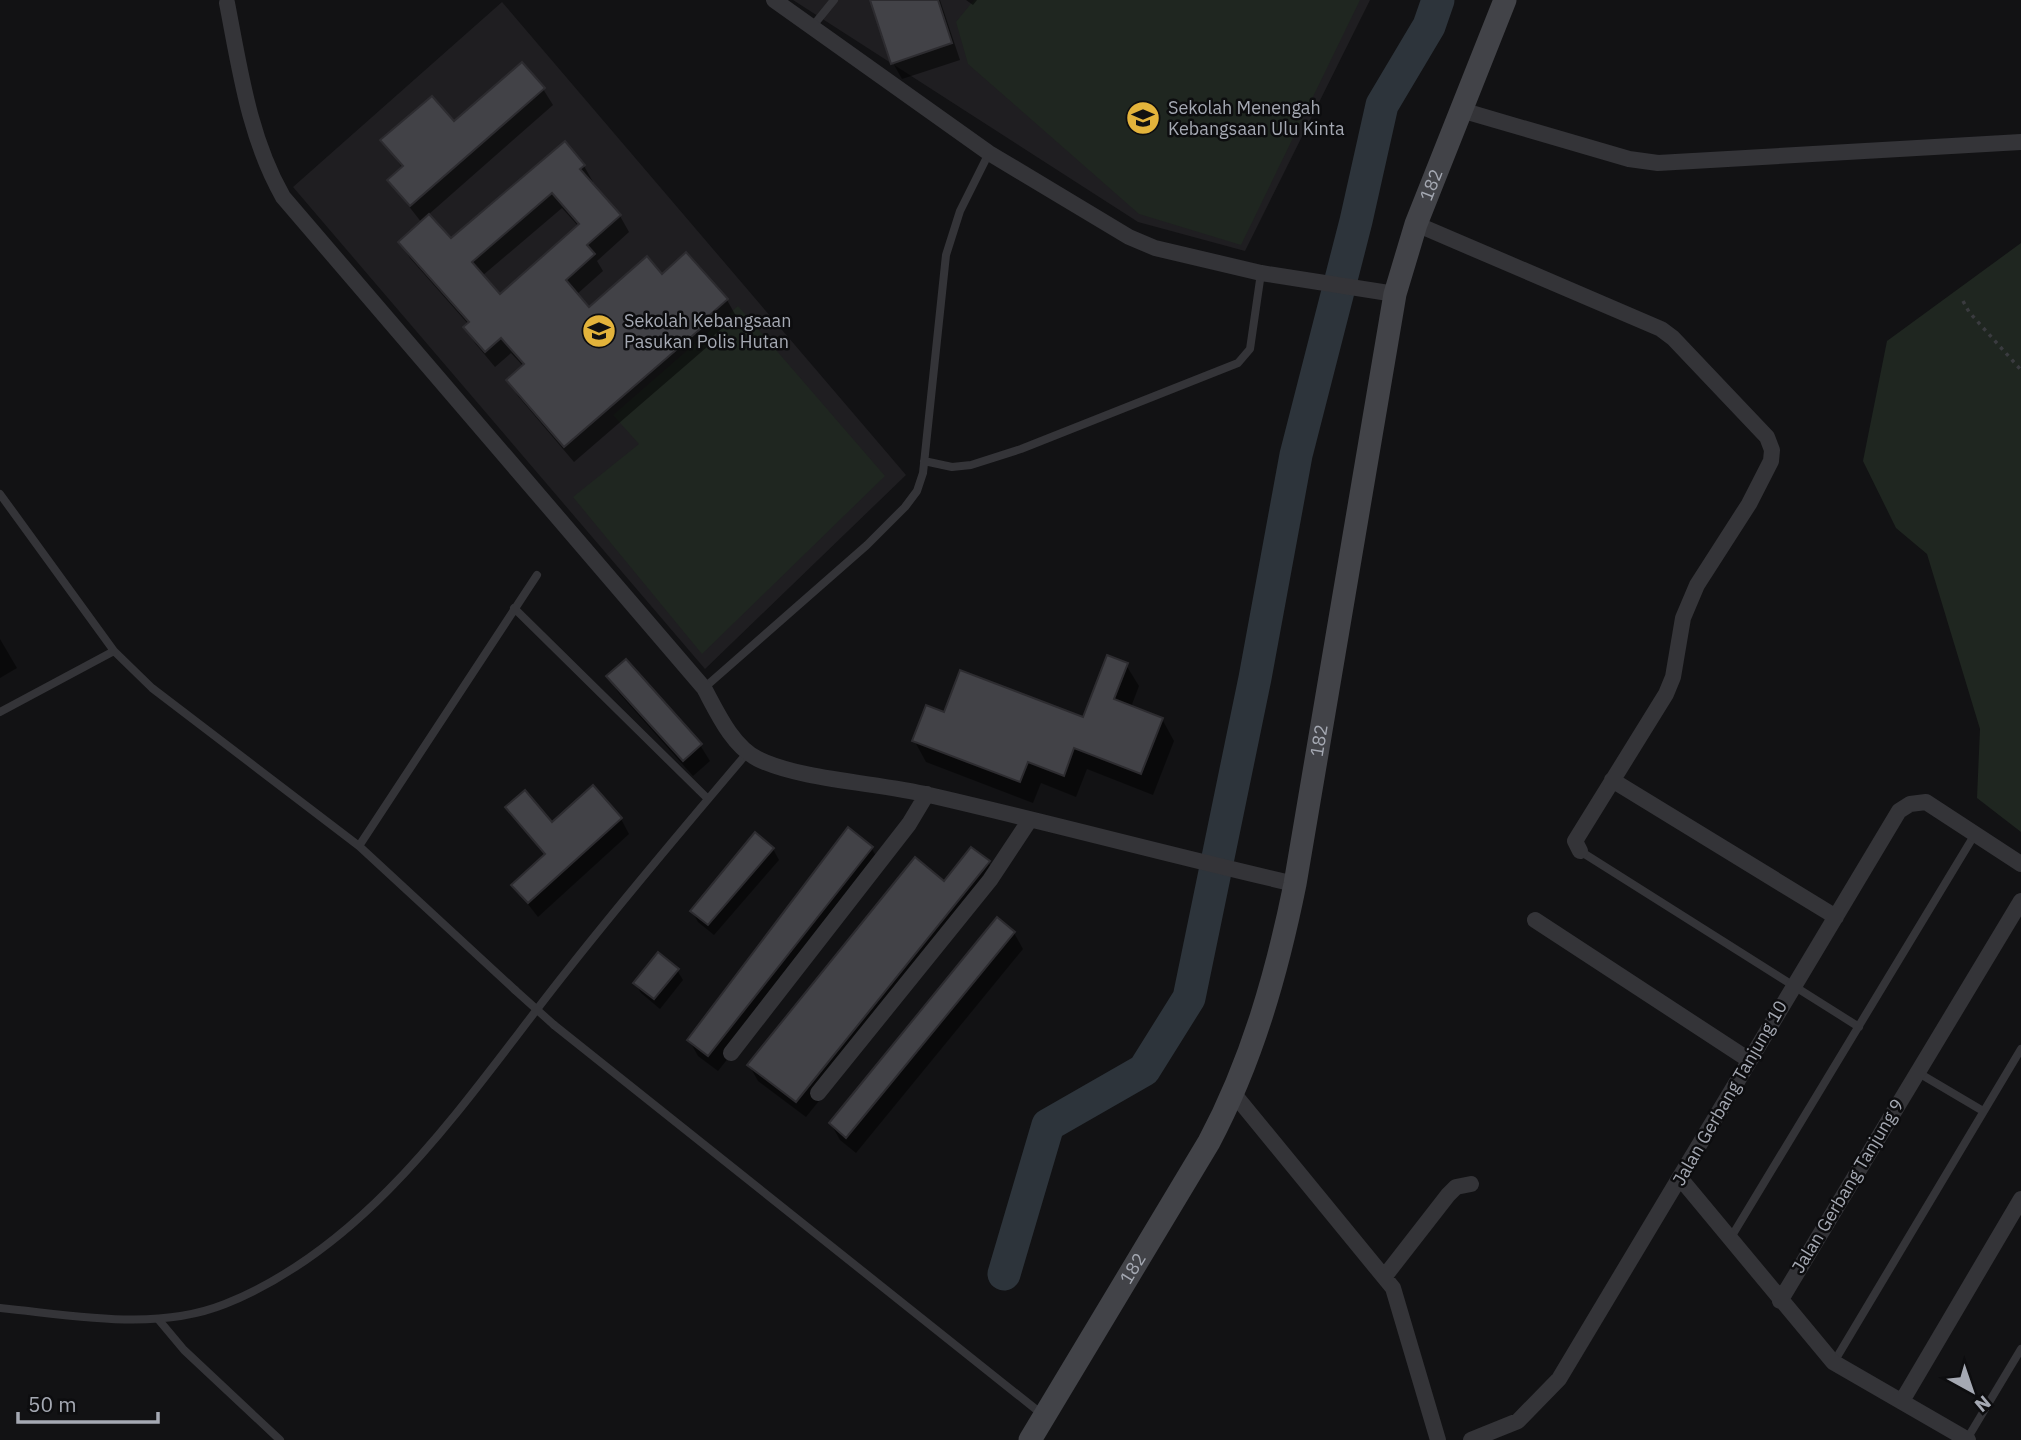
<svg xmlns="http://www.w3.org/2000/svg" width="2021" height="1440" viewBox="0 0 2021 1440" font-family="'IBM Plex Sans',sans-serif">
<rect width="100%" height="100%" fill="#121214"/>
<!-- built -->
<path fill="#1f1e21" d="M793 0H1370L1245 251 1138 222Z
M502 2 906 475 705 669 293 187Z"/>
<!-- green -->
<path fill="#1f2620" d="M974 0H1360L1241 245 1139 214 968 64 956 22Z
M2021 243V832L1977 798 1980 729 1927 554 1896 528 1863 461 1887 341Z
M738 306 885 476 702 654 573 497 639 444 613 415Z"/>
<!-- shadow -->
<path fill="#0007" fill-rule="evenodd" d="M872 0H940L960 60 902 79 893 63Z
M966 0H977L973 5Z
M543 89 553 105 428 215 451 241 584 166 593 182 591 184 620 216 629 232 597 261 603 271 576 295 589 309 662 276 727 300 736 316 712 337 714 341 574 462 518 396 509 380 524 367 511 353 495 367 475 343 465 327 469 325 410 258 400 242 422 223 389 181 403 169 383 140 454 124ZM562 208 579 227 500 297 482 276Z
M0 639 17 668 0 678Z
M1126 665 1139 686 1131 707 1162 719 1174 741 1153 795 1087 769 1076 797 1041 783 1033 803 926 762 914 740 945 714 1084 719Z
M609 676 700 745 710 761 693 776 618 692Z
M507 807 551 825 621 819 629 834 538 917 513 885 545 856Z
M848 830 872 849 881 865 718 1071 698 1056 689 1040Z
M755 834 773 849 779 860 714 935 698 922 692 911Z
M988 862 998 879 806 1117 758 1081 749 1065 944 884Z
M1014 933 1023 949 856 1153 840 1140 831 1124Z
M677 970 683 980 660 1009 641 993 635 983Z"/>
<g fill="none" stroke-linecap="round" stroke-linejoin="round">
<!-- river -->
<path stroke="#2d343b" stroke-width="33" d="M1004 1274 1048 1125 1144 1070 1189 998 1255 678 1296 455 1356 221 1382 105 1429 26 1438 0"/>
</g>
<!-- building -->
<path fill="#424247" stroke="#2d2c30" stroke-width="2" fill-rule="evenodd" d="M870 0H938L952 43 891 64Z
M522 62 545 88 410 206 387 180 403 166 380 140 432 96 454 121Z
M565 141 585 165 580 169 621 215 587 245 595 254 566 280 589 307 647 256 662 274 686 252 728 299 703 321 706 324 564 447 506 380 524 364 501 338 485 352 463 327 469 322 398 242 429 214 451 238ZM552 193 579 224 500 294 472 262Z
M1107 655 1128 663 1114 699 1163 718 1141 774 1074 748 1064 776 1028 762 1020 782 912 741 926 705 944 712 960 670 1083 717Z
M626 659 702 744 683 761 606 676Z
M593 785 622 818 528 903 511 885 545 854 505 807 525 790 552 822Z
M848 827 873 847 708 1056 687 1040Z
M755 832 774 848 708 925 690 911Z
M971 847 990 861 987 865 796 1102 747 1065 915 857 944 881Z
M997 917 1015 932 846 1138 829 1123Z
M658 952 679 969 654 999 633 983Z"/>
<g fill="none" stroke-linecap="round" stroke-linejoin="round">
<!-- path -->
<path stroke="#3a3b3f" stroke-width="3.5" stroke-dasharray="3.5 5" stroke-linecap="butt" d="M1963 301 1969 312 2021 370"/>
<!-- lane -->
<path stroke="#343438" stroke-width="8" d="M812 27 834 0
M924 461 952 467 971 465 1021 449 1238 363 1250 349 1261 273
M0 494 114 651 152 688 359 846 515 990
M514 608 708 799
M704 688 867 545 905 507 917 491 923 473 946 255 960 211 989 153
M0 712 114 651
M359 846 537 575
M1580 851 1859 1027
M554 1025 1043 1415
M1917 1072 1983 1111
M1730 1239 1975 834
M0 1308C73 1315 155 1332 225 1304 375 1244 469 1094 566 972 625 897 686 825 748 752
M158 1319 184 1350 280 1440
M1834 1362 2021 1049
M1967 1439 2021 1349"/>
<!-- street -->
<path stroke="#343438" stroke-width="16" d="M774 0 989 153 1129 237 1155 248 1261 273 1395 294
M227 3C240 70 249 137 283 197L704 688C717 712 732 746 758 759 800 780 880 783 929 795 1051 823 1173 856 1295 884
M1461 110 1629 159 1658 163 2021 142
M1416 224 1661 329 1673 338 1767 437 1772 450 1771 461 1749 504 1697 585 1683 618 1673 677 1666 694 1575 841 1580 851
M1612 780 1836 917
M1535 920 1749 1060
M731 1053 909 824 927 794
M818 1093 990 880 1029 821
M1234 1094 1393 1288 1438 1440
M1680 1178 1833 1362 1968 1440
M1385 1276 1448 1195 1456 1187 1471 1184
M1780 1301 2021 901
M1902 1401 2021 1199
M1471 1440 1518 1421 1559 1379 1899 811 1910 804 1926 802 2021 864"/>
<!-- secondary -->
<path stroke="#424348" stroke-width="23" id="s1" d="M1030 1440 1209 1142C1252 1061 1277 973 1295 884L1395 294 1416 224 1505 0"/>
<!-- lane-bridge -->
<path stroke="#343438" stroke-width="8" d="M515 990 554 1025"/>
</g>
<!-- icons -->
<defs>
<g id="school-disc" transform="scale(1.75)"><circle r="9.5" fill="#e3b33b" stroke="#0d0d0f"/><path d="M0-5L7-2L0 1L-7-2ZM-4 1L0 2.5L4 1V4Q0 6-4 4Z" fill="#111"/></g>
</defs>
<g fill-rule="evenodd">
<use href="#school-disc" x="1143" y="118"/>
<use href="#school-disc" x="599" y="331"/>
</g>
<g text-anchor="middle" stroke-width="5" stroke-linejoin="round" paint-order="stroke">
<!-- poi labels -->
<g font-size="18" fill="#a5a9b3" stroke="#0d0d0f" text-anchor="start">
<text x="1168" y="114">Sekolah Menengah<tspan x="1168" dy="21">Kebangsaan Ulu Kinta</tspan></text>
<text x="624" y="327">Sekolah Kebangsaan<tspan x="624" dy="21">Pasukan Polis Hutan</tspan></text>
</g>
<!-- street labels -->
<g font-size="18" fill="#a5a9b3" stroke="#0d0d0f">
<text dy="6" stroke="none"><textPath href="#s1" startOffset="1334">182</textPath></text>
<text dy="6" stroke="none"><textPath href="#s1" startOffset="766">182</textPath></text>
<text transform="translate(1730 1093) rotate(-60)" y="6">Jalan Gerbang Tanjung 10</text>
<text transform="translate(1848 1186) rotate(-59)" y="6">Jalan Gerbang Tanjung 9</text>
<text dy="6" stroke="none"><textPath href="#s1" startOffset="200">182</textPath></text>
</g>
</g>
<!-- north arrow -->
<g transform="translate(1972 1391) rotate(140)" stroke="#0d0d0f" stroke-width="5" paint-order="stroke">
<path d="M0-5L12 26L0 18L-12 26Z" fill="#a5a9b3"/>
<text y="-10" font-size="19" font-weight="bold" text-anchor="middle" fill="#a5a9b3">N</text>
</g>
<!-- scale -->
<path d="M18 1412v10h140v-10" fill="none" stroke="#a5a9b3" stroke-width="3.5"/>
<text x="28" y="1412" font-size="21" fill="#a5a9b3" stroke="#0d0d0f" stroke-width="5" paint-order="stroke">50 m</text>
</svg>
